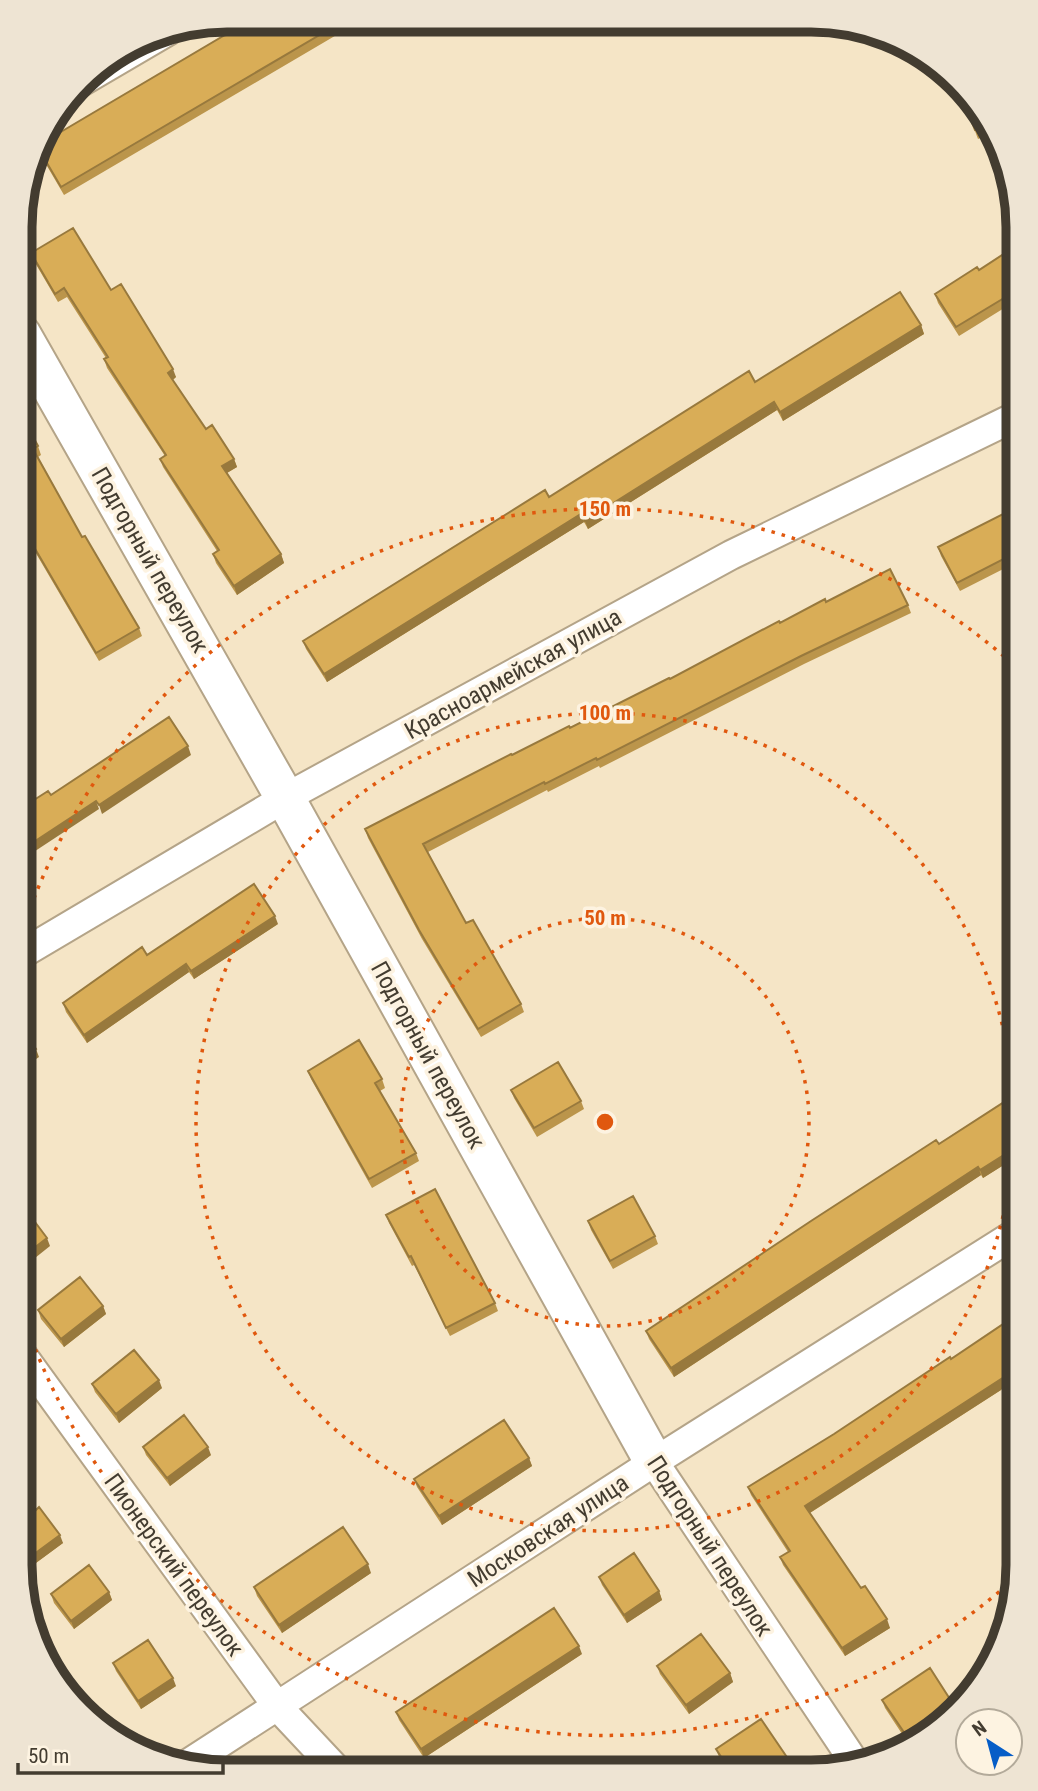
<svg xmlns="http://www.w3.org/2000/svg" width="1038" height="1791" viewBox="0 0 1038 1791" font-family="'Roboto Condensed',sans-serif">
<rect width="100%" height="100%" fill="#f5e5c6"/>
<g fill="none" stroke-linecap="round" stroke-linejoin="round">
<!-- minor casing -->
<g stroke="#b4a488" stroke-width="32">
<path id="minor" d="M81 82 168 31
M20 955 285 798 731 555 1019 415
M20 1352 277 1706 337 1770
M654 1462 855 1763
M186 1765 654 1462 1018 1232"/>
</g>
<!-- secondary casing -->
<g stroke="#b4a488" stroke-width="42">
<path id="secondary" d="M21 334 285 798 654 1462"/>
</g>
<!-- minor -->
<use href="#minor" stroke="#fff" stroke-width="28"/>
<!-- secondary -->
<use href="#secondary" stroke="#fff" stroke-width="38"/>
</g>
<!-- wall -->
<path fill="#bb954b" d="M252 19 362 20 64 195 40 154 37 146Z
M959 89 992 133 978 139Z
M1019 244V299L959 336 938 303 935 294 979 270Z
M31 253 111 290 176 377 173 380 206 429 234 459 237 467 227 473 281 554 284 563 237 595 216 563 213 554 217 551 163 467 160 459 165 456 107 368 104 359 106 358 67 297 58 302 34 261Z
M921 325 924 334 783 421 777 410 588 529 584 522 327 682 306 649 303 641 549 497 755 382Z
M21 415 38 446 41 455 38 457 82 537 139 628 142 636 99 661 34 550 29 553 21 538Z
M1019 506V561L960 591 941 556 938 547Z
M826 602 908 605 911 613 804 664 600 768 599 766 548 792 547 790 428 852 466 923 521 1004 524 1012 481 1037 422 939 368 838 365 829 512 755 670 679 780 623Z
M278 924 194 979 189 972 87 1043 66 1012 63 1003 147 955Z
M308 1071 382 1079 385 1088 380 1091 416 1153 419 1161 372 1188 311 1079Z
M511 1090 581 1101 584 1109 537 1137 514 1098Z
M1018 1093V1156L983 1178 981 1175 674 1377 649 1339 646 1331Z
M386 1215 495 1303 498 1311 450 1336 414 1265 412 1266 389 1223Z
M588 1221 655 1236 658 1244 613 1269 591 1230Z
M103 1306 106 1314 64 1347 41 1319 38 1310Z
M951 1359 1001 1390 810 1513 861 1588 890 1628 845 1656 783 1565 780 1557 788 1552 751 1495 748 1487 834 1434Z
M92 1384 162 1388 119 1423 95 1392Z
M143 1447 211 1455 170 1486 146 1455Z
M529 1458 532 1466 442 1525 417 1487 414 1479Z
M19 1488 36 1510 63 1543 25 1571 19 1564Z
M371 1573 282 1633 257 1596 254 1587Z
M599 1577 659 1591 662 1600 627 1623 602 1585Z
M109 1592 112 1600 74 1629 54 1603 51 1594Z
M582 1654 424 1758 399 1720 396 1712Z
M113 1663 176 1686 141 1709 116 1671Z
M657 1666 730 1673 733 1682 689 1714 660 1674Z
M882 1700 955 1707 908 1743 885 1708Z
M716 1749 797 1772 729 1771 719 1757Z"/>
<!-- shaded-wall -->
<path fill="#98793d" d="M921 325 924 334 783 421 780 412Z
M173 369 176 377 171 381 168 373Z
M774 402 777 410 588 529 585 521Z
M234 459 237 467 225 474 222 466Z
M581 514 584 522 327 682 324 674Z
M281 554 284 563 237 595 234 586Z
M188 746 191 755 102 814 99 805Z
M96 801 99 809 20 861V851Z
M275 916 278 924 194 979 191 971Z
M186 964 189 972 87 1043 84 1035Z
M36 1049 39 1057 20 1070V1059Z
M1018 1146V1156L983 1178 980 1170Z
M978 1167 981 1175 674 1377 671 1368Z
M47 1238 50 1246 20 1270V1259Z
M103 1306 106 1314 64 1347 61 1339Z
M1018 1368V1379L808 1514 805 1506Z
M159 1380 162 1388 119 1423 116 1414Z
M208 1447 211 1455 170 1486 167 1478Z
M529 1458 532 1466 442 1525 439 1516Z
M60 1535 63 1543 25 1571 22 1563Z
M368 1564 371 1573 282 1633 279 1625Z
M659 1591 662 1600 627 1623 624 1615Z
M109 1592 112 1600 74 1629 71 1621Z
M887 1619 890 1628 845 1656 842 1648Z
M579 1646 582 1654 424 1758 421 1749Z
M730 1673 733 1682 689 1714 686 1705Z
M173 1678 176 1686 141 1709 138 1701Z"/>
<!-- building -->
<path fill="#d9ad57" stroke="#98793d" stroke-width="2" d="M252 19 345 20 61 187 37 146Z
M959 90 987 126 975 130Z
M73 228 111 290 121 284 173 369 168 373 206 429 212 425 234 459 222 466 281 554 234 586 213 554 219 550 160 459 166 455 104 359 108 357 64 288 55 294 31 253Z
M1019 244V289L956 327 935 294 977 267 979 270Z
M900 292 921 325 780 412 774 402 585 521 581 514 324 674 303 641 545 490 549 497 749 371 755 382Z
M21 415 38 446 33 449 82 537 85 536 139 628 96 653 31 542 26 545 21 536Z
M1019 506V551L957 583 938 547Z
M890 569 908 605 801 656 597 760 596 758 545 784 544 782 423 844 466 923 473 920 521 1004 478 1029 419 930 365 829 511 754 512 755 569 726 570 728 669 678 670 679 779 621 780 623 825 599 826 602Z
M169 717 188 746 99 805 96 801 20 851V809L48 791 51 795Z
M254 884 275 916 191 971 186 964 84 1035 63 1003 142 947 147 955Z
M20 1026 36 1049 20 1059Z
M359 1040 382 1079 375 1083 416 1153 369 1179 308 1071Z
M558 1062 581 1101 534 1128 511 1090Z
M1018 1093V1146L980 1170 978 1167 671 1368 646 1331 811 1221 936 1140 939 1144Z
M435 1189 495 1303 446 1328 411 1256 409 1257 386 1215Z
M633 1196 655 1236 610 1261 588 1221Z
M26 1210 47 1238 20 1259V1214Z
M80 1277 103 1306 61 1339 38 1310Z
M1018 1314V1368L805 1506 861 1588 865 1586 887 1619 842 1648 780 1557 790 1551 748 1487 834 1434 950 1357 951 1359Z
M134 1350 159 1380 116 1414 92 1384Z
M184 1415 208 1447 167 1478 143 1447Z
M504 1420 529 1458 439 1516 414 1479Z
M19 1488 36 1510 39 1507 60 1535 22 1563 19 1560Z
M343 1527 368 1564 279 1625 254 1587Z
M634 1553 659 1591 624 1615 599 1577Z
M89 1565 109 1592 71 1621 51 1594Z
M554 1608 579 1646 421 1749 396 1712Z
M701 1634 730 1673 686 1705 657 1666Z
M148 1640 173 1678 138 1701 113 1663Z
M930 1668 955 1707 910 1741 882 1700Z
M761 1719 797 1772H731L716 1749Z"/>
<!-- distance rings -->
<g fill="none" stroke="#e0580e" stroke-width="3.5" stroke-dasharray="3.5 7">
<circle cx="605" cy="1122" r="204"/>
<circle cx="605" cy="1122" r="409"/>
<path d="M1015 1578A613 613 0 0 1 20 1306M20 938A613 613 0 0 1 1015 666"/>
</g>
<g text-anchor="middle" stroke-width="7" stroke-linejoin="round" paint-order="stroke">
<!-- street labels -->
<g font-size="24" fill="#433c30" stroke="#fdf3e1">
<text transform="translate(150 560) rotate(60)" y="8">Подгорный переулок</text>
<text transform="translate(513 674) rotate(-29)" y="8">Красноармейская улица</text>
<text transform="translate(428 1055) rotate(61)" y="8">Подгорный переулок</text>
<text transform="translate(548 1531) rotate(-33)" y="8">Московская улица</text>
<text transform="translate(710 1546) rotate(57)" y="8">Подгорный переулок</text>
<text transform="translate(174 1565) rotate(54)" y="8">Пионерский переулок</text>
</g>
</g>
<!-- crop -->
<path d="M0 0H1038V1791H0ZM227 32H811A195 195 0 0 1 1006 227V1565A195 195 0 0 1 811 1760H227A195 195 0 0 1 32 1565V227A195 195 0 0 1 227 32Z" fill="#eee4d3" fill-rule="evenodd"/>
<path fill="none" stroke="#433c30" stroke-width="9" d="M227 32H811A195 195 0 0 1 1006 227V1565A195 195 0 0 1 811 1760H227A195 195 0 0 1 32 1565V227A195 195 0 0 1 227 32Z"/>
<circle cx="605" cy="1122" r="10" fill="#e0580e" stroke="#fdf3e1" stroke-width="3.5"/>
<g font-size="21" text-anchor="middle" font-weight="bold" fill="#e0580e" stroke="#fdf3e1" stroke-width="7" stroke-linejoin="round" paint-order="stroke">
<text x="605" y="516">150 m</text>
<text x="605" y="720">100 m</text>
<text x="605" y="925">50 m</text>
</g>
<!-- north arrow -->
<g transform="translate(989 1742) rotate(324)"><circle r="33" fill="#fdf3e1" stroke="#b3aa9a" stroke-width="2"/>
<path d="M0-5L12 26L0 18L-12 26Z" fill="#065dc7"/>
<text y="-10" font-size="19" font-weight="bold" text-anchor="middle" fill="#433c30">N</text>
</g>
<!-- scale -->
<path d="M18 1763v10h205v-10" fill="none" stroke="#433c30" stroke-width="3.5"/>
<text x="28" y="1763" font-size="21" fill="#433c30" stroke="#fdf3e1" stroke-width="5" paint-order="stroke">50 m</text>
</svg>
